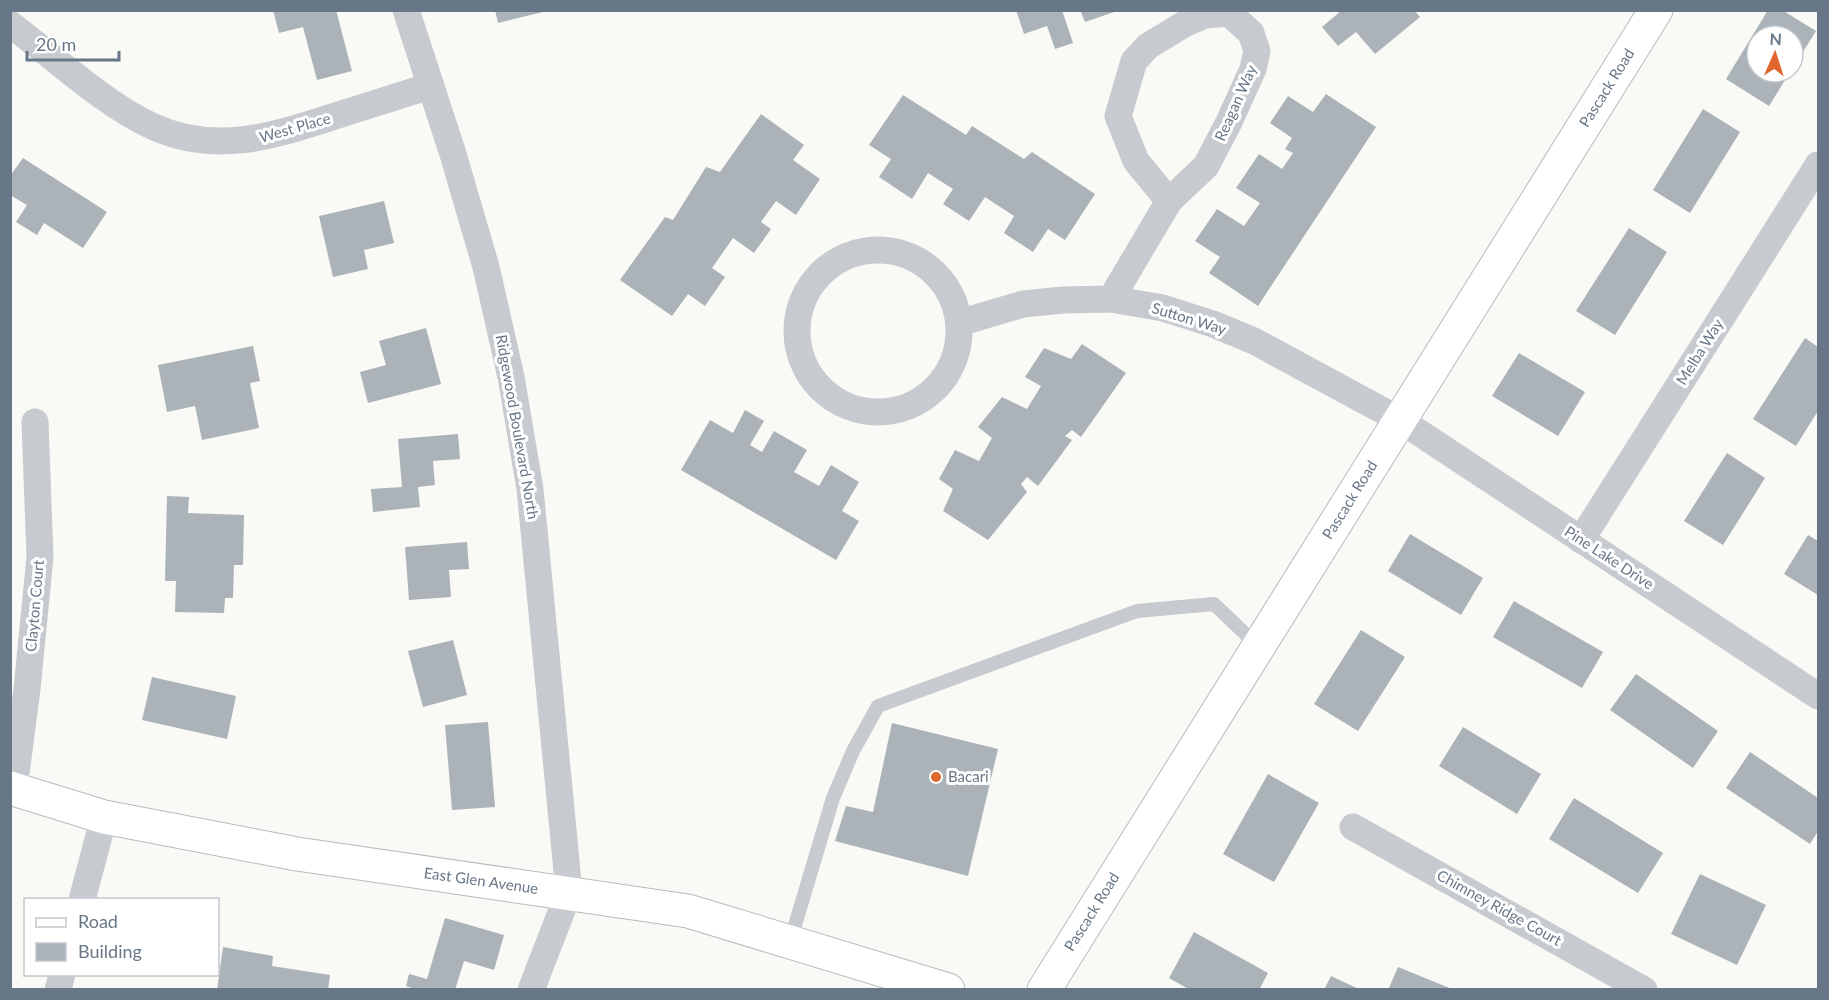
<svg xmlns="http://www.w3.org/2000/svg" width="1829" height="1000" viewBox="0 0 1829 1000" font-family="Lato,sans-serif">
<rect width="100%" height="100%" fill="#f9f9f6"/>
<!-- building -->
<path fill="#abb3b9" d="M273 10H336L352 71 317 80 303 27 279 33Z
M495 10H547V11L498 23Z
M1016 10H1062L1073 43 1055 49 1047 26 1024 34Z
M1080 10H1117V11L1085 22Z
M1342 10H1414L1420 17 1375 54 1356 32 1338 46 1322 27Z
M1768 10H1782L1816 31 1793 68V36H1757V72H1790L1769 106 1726 79Z
M1326 94 1376 127 1258 306 1209 273 1220 257 1195 241 1217 209 1244 226 1260 203 1236 188 1259 154 1282 169 1293 153 1285 149 1292 138 1270 123 1288 96 1313 112Z
M903 95 966 135 972 126 1024 159 1032 152 1095 194 1065 240 1048 229 1033 252 1004 233 1014 216 985 197 969 221 943 204 953 189 928 173 912 199 879 177 891 159 869 145Z
M1703 109 1740 132 1690 213 1653 190Z
M761 114 804 145 793 160 820 179 796 215 776 201 761 222 771 229 754 253 733 238 712 268 725 277 705 306 688 294 672 316 620 280 665 217 673 220 706 167 720 172Z
M23 158 107 212 83 248 44 223 37 235 16 222 27 205 10 195V176Z
M384 201 394 243 364 250 368 269 333 277 319 216Z
M1629 228 1667 252 1615 335 1576 311Z
M426 328 441 384 368 403 360 372 386 365 379 341Z
M1805 338 1818 347V411L1796 446 1753 419Z
M1082 344 1126 373 1081 437 1072 430 1065 436 1072 440 1038 486 1027 477 1021 484 1027 492 988 540 943 511 953 489 939 479 955 450 979 461 992 438 978 427 1002 397 1027 409 1041 386 1025 377 1044 348 1071 359Z
M253 346 260 381 250 383 259 428 202 440 195 406 167 412 158 365Z
M1519 353 1585 392 1558 436 1492 396Z
M745 410 764 421 750 445 762 452 774 431 807 450 794 472 819 486 831 465 859 482 842 511 859 521 836 560 681 470 710 420 733 433Z
M458 434 460 459 433 461 435 485 418 487 420 507 373 512 371 489 402 487 398 439Z
M1727 453 1765 478 1723 545 1684 521Z
M167 496 189 497 188 513 244 515 243 565H234L233 598H225L224 613 175 612 176 581H165Z
M1410 534 1483 578 1461 615 1388 571Z
M1808 535 1818 541V595L1784 574Z
M467 542 469 569 449 570 451 597 409 600 405 547Z
M1514 601 1603 652 1582 688 1493 637Z
M1361 630 1405 657 1358 731 1314 704Z
M453 640 467 695 423 707 408 651Z
M1636 674 1718 731 1693 768 1610 710Z
M152 677 236 696 227 739 142 720Z
M488 722 495 807 452 810 445 725Z
M892 723 998 749 968 876 835 841 846 806 873 812Z
M1463 727 1541 774 1517 814 1439 766Z
M1750 752 1818 798V831L1810 844 1726 788Z
M1268 774 1319 803 1274 882 1223 854Z
M1574 798 1663 853 1638 893 1549 839Z
M1700 874 1766 905 1737 965 1671 934Z
M445 918 504 935 494 970 464 961 455 990H417L406 986 409 974 427 979Z
M1194 932 1268 973 1259 990H1190L1169 978Z
M223 947 273 956 272 966 330 975 328 990H217Z
M1398 967 1452 989V990H1388Z
M1331 976 1361 990H1324Z"/>
<g fill="none" stroke-linecap="round" stroke-linejoin="round">
<!-- secondary casing -->
<g stroke="#b7bcc1" stroke-width="35">
<path id="secondary" d="M10 788 104 817 297 854 688 911 948 990
M1044 990 1656 10"/>
</g>
<!-- lane -->
<path stroke="#c7cace" stroke-width="14" d="M790 942 833 798 853 751 878 706 1137 611 1214 604 1259 647"/>
<!-- street -->
<path stroke="#c7cace" stroke-width="27" d="M406 10 453 154 486 267 511 377 530 489 569 892 531 990
M10 24C54 57 105 105 154 127 217 155 273 136 335 116 367 106 398 96 430 86
M797 331a81 81 0 1 1 162 0a81 81 0 1 1-162 0Z
M1111 299 1169 201 1206 166 1229 122 1253 69 1257 51 1251 33 1229 13 1205 15 1186 23 1148 46 1134 61 1118 116 1136 161 1169 201
M959 323 1023 304 1063 300 1111 299 1163 308 1213 324 1254 341 1400 420 1818 696
M1581 540 1818 165
M14 789 27 689 40 557 35 422
M1353 827 1644 990
M82 900 104 817
M58 990 62 974"/>
<!-- secondary -->
<use href="#secondary" stroke="#fff" stroke-width="33"/>
</g>
<!-- markers -->
<circle fill="#e1652e" stroke="#fff" stroke-width="2" cx="936" cy="777" r="6"/>
<g text-anchor="middle" stroke-width="6" stroke-linejoin="round" paint-order="stroke">
<!-- street labels -->
<g font-size="15" fill="#687787" stroke="#fff">
<text transform="translate(1607 88) rotate(-58)" y="5">Pascack Road</text>
<text transform="translate(1236 103) rotate(-66)" y="5">Reagan Way</text>
<text transform="translate(295 128) rotate(-16)" y="5">West Place</text>
<text transform="translate(1189 319) rotate(17)" y="5">Sutton Way</text>
<text transform="translate(1700 352) rotate(-58)" y="5">Melba Way</text>
<text transform="translate(517 427) rotate(80)" y="5">Ridgewood Boulevard North</text>
<text transform="translate(1350 500) rotate(-58)" y="5">Pascack Road</text>
<text transform="translate(1609 558) rotate(33)" y="5">Pine Lake Drive</text>
<text transform="translate(35 606) rotate(-85)" y="5">Clayton Court</text>
<text transform="translate(481 881) rotate(8)" y="5">East Glen Avenue</text>
<text transform="translate(1499 908) rotate(29)" y="5">Chimney Ridge Court</text>
<text transform="translate(1092 912) rotate(-58)" y="5">Pascack Road</text>
</g>
<!-- poi labels -->
<g font-size="15" fill="#687787" stroke="#fff" text-anchor="start">
<text x="948" y="782">Bacari</text>
</g>
</g>
<!-- border -->
<rect width="1829" height="1000" fill="none" stroke="#687787" stroke-width="24"/>
<!-- legend -->
<rect x="24" y="898" width="195" height="78" fill="#ffffff" stroke="#c3c9cf" stroke-width="1.5"/>
<rect x="36" y="918" width="30" height="9" fill="#ffffff" stroke="#c3c9cf" stroke-width="1.5"/>
<text x="78" y="928" font-size="18" fill="#687787">Road</text>
<rect x="36" y="943" width="30" height="18" fill="#abb3b9" stroke="#c3c9cf" stroke-width="1.5"/>
<text x="78" y="958" font-size="18" fill="#687787">Building</text>
<!-- north arrow -->
<g transform="translate(1775 54) rotate(3)"><circle r="28" fill="#ffffff" stroke="#c3c9cf" stroke-width="1.5"/>
<path d="M0-4.5L10 22L0 15L-10 22Z" fill="#e1652e"/>
<text y="-9" font-size="16" font-weight="bold" text-anchor="middle" fill="#687787">N</text>
</g>
<!-- scale -->
<path d="M27 51v9h92v-9" fill="none" stroke="#687787" stroke-width="3"/>
<text x="36" y="51" font-size="18" fill="#687787" stroke="#ffffff" stroke-width="4.5" paint-order="stroke">20 m</text>
</svg>
